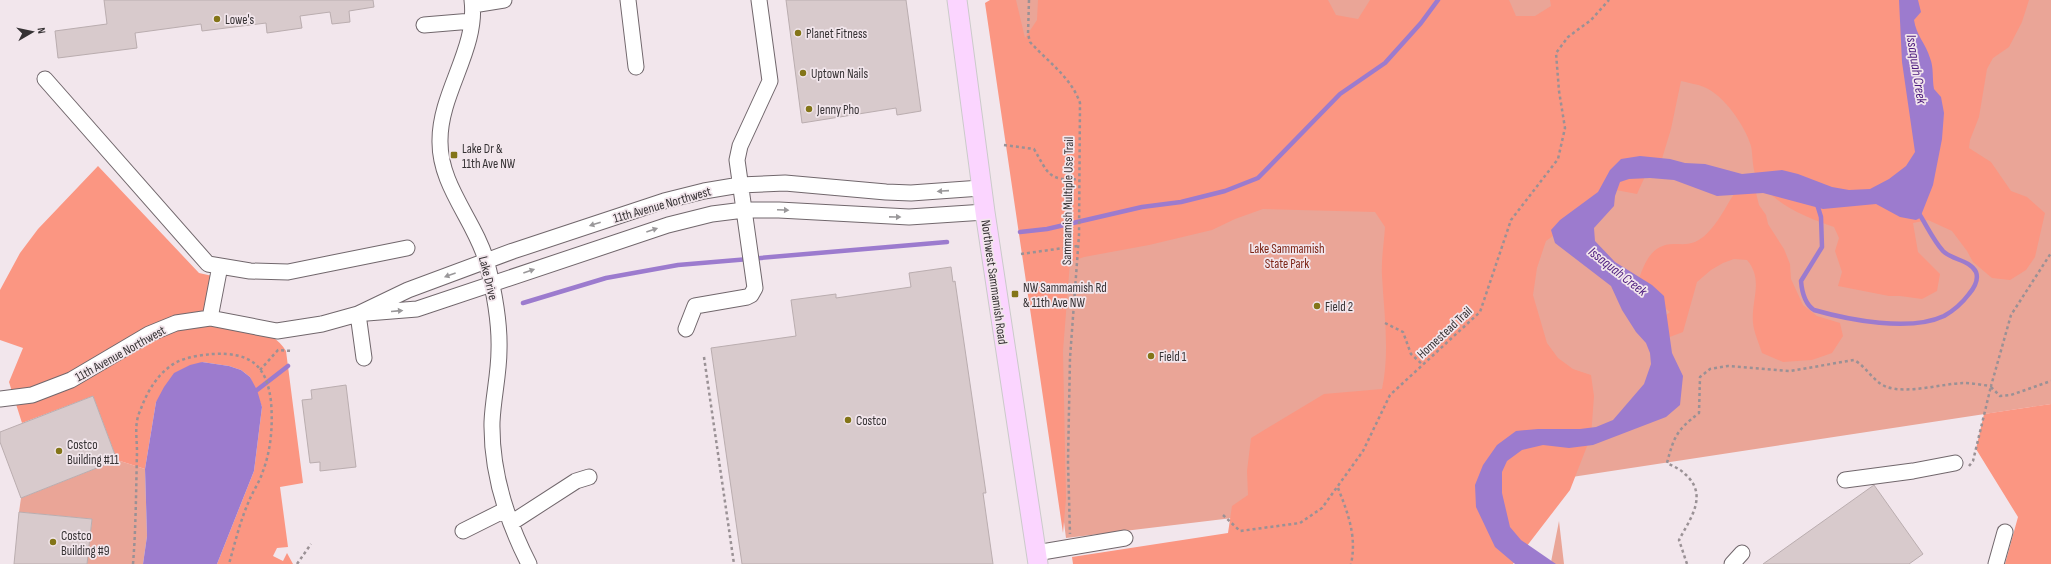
<svg xmlns="http://www.w3.org/2000/svg" width="2051" height="564" viewBox="0 0 2051 564" font-family="'Sofia Sans Condensed',sans-serif">
<rect width="100%" height="100%" fill="#f2e6ec"/>
<!-- green -->
<path fill="#eaa597" d="M997 0H2051V404L1572 477 1066 538Z
M117 460 145 469 147 536 143 564H87L92 519 19 512 21 498Z
M1559 521 1564 564H1549L1551 562Z"/>
<!-- forest -->
<path fill="#fb9682" d="M990 0H1016L1025 38 1037 20 1038 0H1328L1336 15 1358 19 1370 0H1509L1516 16H1535L1551 6 1550 0H2029L2022 22 2009 47 1993 58 1987 69 1979 117 1970 140 1969 148 1991 162 2011 191 2027 197 2045 213 2035 257 2026 270 2010 280 1992 278 1973 262 1967 251 1952 231 1928 220 1913 223 1918 252 1940 274 1937 291 1922 299 1900 296H1889L1838 286 1842 272 1835 251 1839 238 1834 227C1805 217 1772 204 1756 176 1752 168 1753 155 1751 146 1745 126 1724 95 1704 87 1697 84 1688 83 1681 81L1671 129 1661 162 1647 172 1637 194 1616 190 1546 241 1537 268 1533 295 1547 343 1558 358 1573 369 1591 375 1594 396 1591 436 1570 490 1513 564H1073L1072 557 1228 533 1232 506 1248 495 1247 471 1251 438 1324 394 1382 389C1390 352 1384 313 1382 276 1381 260 1384 243 1385 227L1375 212 1263 209 1235 219 1212 230 1149 245 1084 257 1070 262 1063 351 1066 498 1063 533 985 3Z
M98 166 199 273 217 277 210 318C236 324 271 326 286 351L303 483 280 487 288 547 277 548 273 556 283 561 287 553 293 564H217L254 471 262 407 250 377 241 370 229 366 202 362 156 402 145 469 117 460 93 396 22 423 9 382 23 348 0 340V290L20 253 38 229Z
M1756 193 1759 205 1766 215 1768 224 1784 249 1790 264 1791 279 1803 305 1817 316 1840 323 1843 336 1832 353 1812 360 1783 362 1762 353C1759 343 1754 333 1753 323 1751 299 1764 280 1747 260L1734 259 1723 263 1711 270 1697 282 1683 332 1667 338 1660 320 1670 312 1655 301 1637 284C1644 265 1650 244 1674 244 1682 244 1687 245 1695 242 1713 234 1724 209 1734 194Z
M2051 404V564H2005L2018 517 1976 449 1984 414Z"/>
<!-- water -->
<path fill="#9c7bce" d="M1899 0H1918L1921 12 1914 20C1916 35 1926 44 1930 58 1934 68 1932 78 1934 89L1941 97 1944 113 1942 139 1933 185 1920 218 1916 220 1900 217 1876 204 1823 209 1763 193 1717 196 1674 180 1650 178 1629 179 1620 182 1615 196 1614 206 1594 228 1595 241 1615 262 1652 285 1664 296 1672 353 1683 376 1680 405 1666 417 1593 445 1569 448 1543 445 1522 450 1507 461 1502 472V493L1510 527 1521 540 1556 564H1515L1495 547 1476 507 1475 485 1483 465 1497 445 1516 431 1538 429H1580L1596 427 1613 420 1644 384 1651 364 1650 353 1646 343 1636 332 1622 310 1611 286 1555 243 1551 230 1560 220 1598 192 1610 170 1621 159 1640 156 1670 159 1685 163 1705 164 1742 174 1782 170 1798 174 1832 187 1849 190 1870 189 1889 179 1906 166 1915 152 1902 62Z
M202 362 229 366 241 370 250 377 257 390 262 407 254 471 217 564H143L147 536 145 469 156 402 164 387 174 373 190 365Z"/>
<g fill="none" stroke-linecap="round" stroke-linejoin="round">
<!-- stream -->
<path stroke="#9c7bce" stroke-width="4.5" d="M1817 204 1821 217 1822 247 1801 281C1802 293 1805 304 1814 310 1849 320 1910 332 1944 316 1953 311 1963 302 1969 294 1974 288 1979 280 1976 272 1970 260 1952 260 1943 251 1933 240 1926 224 1918 212
M1020 232 1047 229 1142 207 1181 202 1225 191 1258 178 1340 94 1385 63 1421 23 1438 0
M523 303 606 278 678 265 947 242
M257 390 288 366"/>
</g>
<!-- building -->
<path fill="#d8cacc" stroke="#baadaf" d="M104 0H373L374 7 349 11 350 22 332 24 330 12 300 16 302 28 267 33 266 23 202 31 201 24 135 33 137 48 58 58 55 31 107 24Z
M786 0H906L921 111 897 115 896 108 802 123Z
M951 267 953 282 955 281 986 493H983L993 564H742L711 348 796 336 791 300 836 294V298L911 287 909 273Z
M346 385 356 467 320 471V462L310 463 302 400 312 399 311 390Z
M93 396 117 460 21 498 0 442V432Z
M1874 485 1923 554 1909 564H1763Z
M19 512 92 519 87 564H14Z"/>
<g fill="none" stroke-linecap="round" stroke-linejoin="round">
<!-- minor casing -->
<g stroke="#71676c" stroke-width="17">
<path id="minor" d="M472 0C478 49 440 92 440 140 439 186 475 220 487 263 494 291 500 321 499 350 499 374 493 398 492 422 491 473 506 519 529 564
M628 0 636 67
M473 5 504 0
M424 25 472 21
M45 79 208 264 250 271 288 272 407 248
M367 313 417 309 668 225 712 214 744 210H779L909 217 985 212
M358 314 364 358
M210 318 220 266
M686 329 695 306 747 297 751 295 755 288 737 160 740 146 770 81 759 0
M0 399 32 395 71 380 149 334 176 323 210 318 277 331 322 324 358 314 408 290 513 251 664 201 704 191 740 185 785 183 886 192 911 193 981 188
M1845 480 1913 471 1955 463
M511 523 576 481 589 477
M463 531 505 510
M1036 553 1125 538
M1732 564 1742 553
M1996 564 2005 532"/>
</g>
<!-- major casing -->
<g stroke="#cbcaca" stroke-width="21">
<path id="major" d="M957 0 985 212 1038 564"/>
</g>
<!-- path -->
<path stroke="#9a9195" stroke-width="2.5" stroke-dasharray="3 3" stroke-linecap="butt" d="M1029 0 1028 34 1030 42C1048 62 1071 77 1080 103L1079 235 1070 358 1068 462 1070 534
M1004 145 1034 149C1048 173 1048 181 1078 179
M1021 254 1078 246
M1385 323 1403 332 1411 354 1423 365
M704 357 734 564
M260 370 278 350 292 351
M1991 387 2000 396 2011 395 2051 381
M1969 466 1973 461 1991 386
M1338 488C1348 513 1357 537 1351 564
M1223 515 1240 531 1300 523 1322 508 1363 451 1390 395 1480 312 1511 220 1558 159 1565 128 1559 91 1556 53 1568 37 1591 20 1609 0
M133 564C136 527 136 490 137 452 137 438 134 424 140 411 147 392 157 374 175 363 186 357 201 355 213 354 250 352 267 365 271 402 273 425 271 450 263 471 260 481 253 491 249 501 240 521 235 543 229 564
M297 564 311 544
M1687 564 1679 540C1690 519 1709 495 1685 474 1680 469 1673 466 1667 463 1674 436 1677 430 1699 413L1700 377 1710 369 1728 366 1790 371 1854 360C1867 367 1873 382 1887 387 1907 394 1941 384 1963 383 1972 383 1982 385 1991 386L2011 315 2051 253"/>
<!-- minor -->
<use href="#minor" stroke="#fff" stroke-width="15"/>
<!-- major -->
<use href="#major" stroke="#fbd5ff" stroke-width="19"/>
</g>
<!-- one-way arrows -->
<defs><path id="oneway-solid" d="M-6-.8H1V-3.2L6.5 0L1 3.2V.8H-6Z"/></defs>
<g fill="#9a989a">
<use href="#oneway-solid" transform="translate(943 191) rotate(176)"/>
<use href="#oneway-solid" transform="translate(783 210) rotate(2)"/>
<use href="#oneway-solid" transform="translate(895 217) rotate(1)"/>
<use href="#oneway-solid" transform="translate(595 224) rotate(162)"/>
<use href="#oneway-solid" transform="translate(652 230) rotate(-19)"/>
<use href="#oneway-solid" transform="translate(529 271) rotate(-19)"/>
<use href="#oneway-solid" transform="translate(450 275) rotate(160)"/>
<use href="#oneway-solid" transform="translate(397 311) rotate(-5)"/>
</g>
<!-- markers -->
<g fill="#837518" stroke="#f2e6ec" stroke-width="1.5">
<circle cx="217" cy="19" r="4"/>
<circle cx="798" cy="33" r="4"/>
<circle cx="803" cy="73" r="4"/>
<circle cx="809" cy="109" r="4"/>
<rect x="450" y="151" width="8" height="8" rx="2"/>
<rect x="1011" y="290" width="8" height="8" rx="2"/>
<circle cx="1317" cy="306" r="4"/>
<circle cx="1151" cy="356" r="4"/>
<circle cx="848" cy="420" r="4"/>
<circle cx="59" cy="451" r="4"/>
<circle cx="53" cy="542" r="4"/>
</g>
<g text-anchor="middle" stroke-width="3.5" stroke-linejoin="round" paint-order="stroke">
<!-- poi labels -->
<g font-size="13" fill="#363234" stroke="#f2e6ec" text-anchor="start">
<text x="225" y="24">Lowe's</text>
<text x="806" y="38">Planet Fitness</text>
<text x="811" y="78">Uptown Nails</text>
<text x="817" y="114">Jenny Pho</text>
<text x="462" y="153">Lake Dr &amp;<tspan x="462" dy="15">11th Ave NW</tspan></text>
<text x="1023" y="292">NW Sammamish Rd<tspan x="1023" dy="15">&amp; 11th Ave NW</tspan></text>
<text x="1325" y="311">Field 2</text>
<text x="1159" y="361">Field 1</text>
<text x="856" y="425">Costco</text>
<text x="67" y="449">Costco<tspan x="67" dy="15">Building #11</tspan></text>
<text x="61" y="540">Costco<tspan x="61" dy="15">Building #9</tspan></text>
</g>
<!-- street labels -->
<g font-size="13" fill="#363234" stroke="#f2e6ec">
<text transform="translate(1067 201) rotate(-89)" y="5">Sammamish Multiple Use Trail</text>
<text transform="translate(662 204) rotate(-16)" y="5">11th Avenue Northwest</text>
<text transform="translate(489 278) rotate(76)" y="5">Lake Drive</text>
<text transform="translate(995 282) rotate(82)" y="5">Northwest Sammamish Road</text>
<text transform="translate(1444 332) rotate(-43)" y="5">Homestead Trail</text>
<text transform="translate(120 353) rotate(-29)" y="5">11th Avenue Northwest</text>
</g>
<!-- park labels -->
<g font-size="13" fill="#7c2415" stroke="#f2e6ec">
<text x="1287" y="253">Lake Sammamish<tspan x="1287" dy="15">State Park</tspan></text>
</g>
<!-- water labels -->
<g font-size="14" font-style="italic" fill="#4c1b7e" stroke="#f2e6ec">
<text transform="translate(1917 69) rotate(81)" y="5">Issaquah Creek</text>
<text transform="translate(1618 271) rotate(38)" y="5">Issaquah Creek</text>
</g>
</g>
<!-- north arrow -->
<g transform="translate(32 32) rotate(81)" stroke="#f2e6ec" stroke-width="3" paint-order="stroke">
<path d="M0-3L7 15L0 10L-7 15Z" fill="#363234"/>
<text y="-6" font-size="11" font-weight="bold" text-anchor="middle" fill="#363234">N</text>
</g>
</svg>
